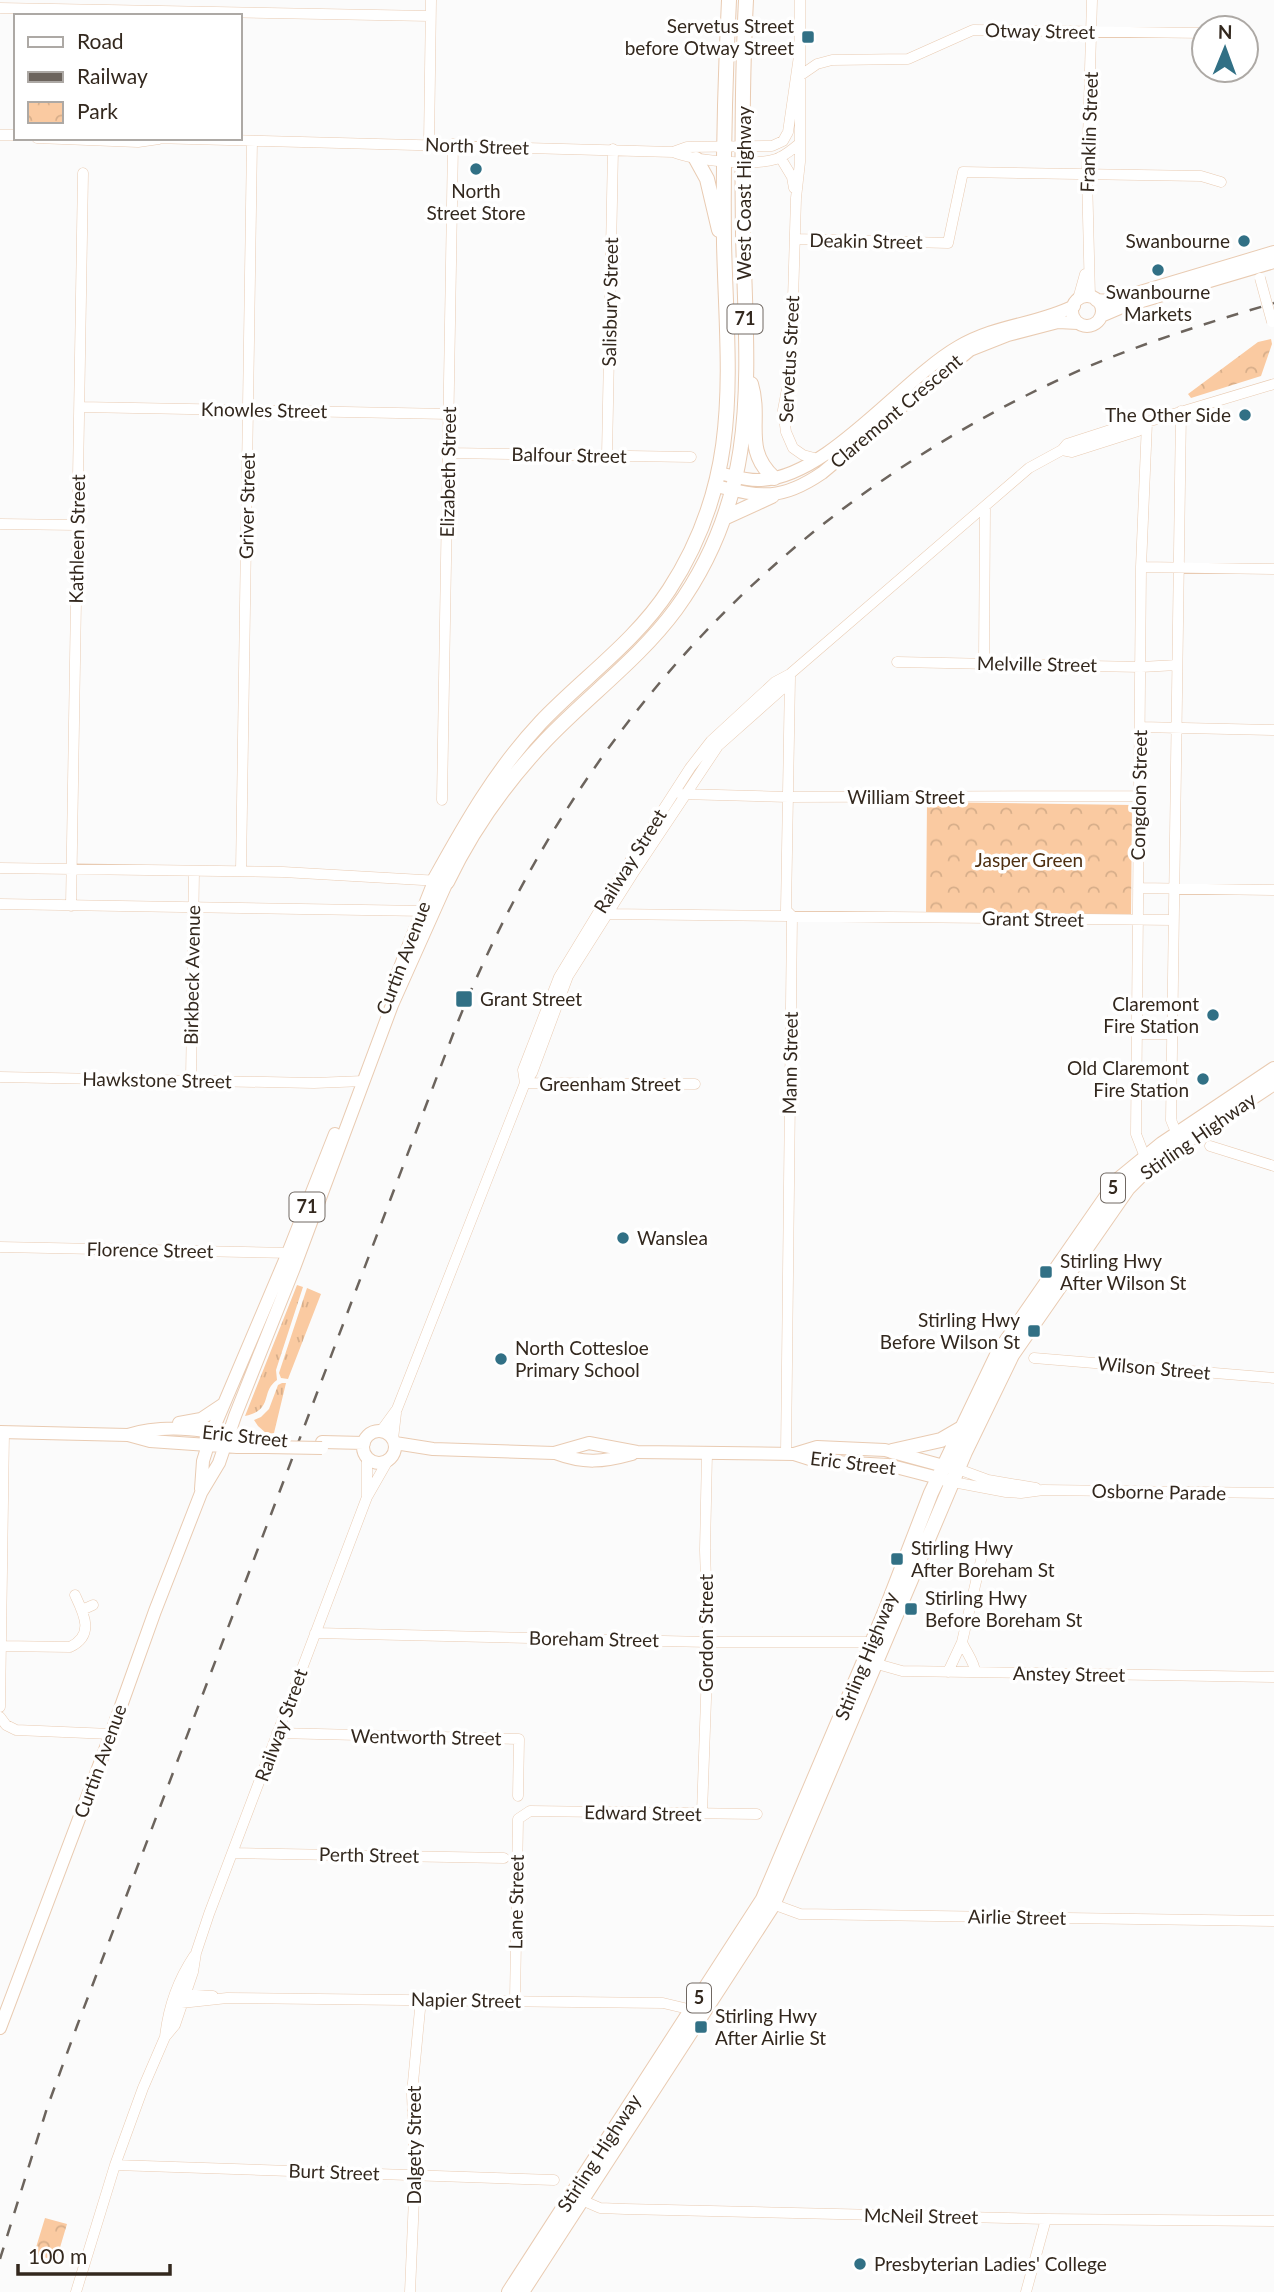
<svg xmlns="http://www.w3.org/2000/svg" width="1274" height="2292" viewBox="0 0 1274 2292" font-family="Lato,sans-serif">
<defs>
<pattern id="grass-tufts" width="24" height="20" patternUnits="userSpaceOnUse" patternTransform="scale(1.75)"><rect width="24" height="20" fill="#facaa1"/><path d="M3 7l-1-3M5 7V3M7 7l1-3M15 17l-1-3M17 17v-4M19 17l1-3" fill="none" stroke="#d7ae8a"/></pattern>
<pattern id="park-crowns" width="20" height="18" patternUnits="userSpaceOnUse" patternTransform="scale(1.75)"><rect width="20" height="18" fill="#facaa1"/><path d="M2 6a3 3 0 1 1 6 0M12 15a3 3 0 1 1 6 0" fill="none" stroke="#d7ae8a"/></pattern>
</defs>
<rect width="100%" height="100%" fill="#fbfbfb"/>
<!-- grass -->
<path fill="url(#grass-tufts)" d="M297 1285 303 1287 276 1370 277 1380C260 1392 274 1410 245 1416Z
M307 1288 321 1294 288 1379 281 1378 279 1373Z
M282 1383H286L274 1433 267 1434 258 1426 254 1420 261 1417 269 1409 278 1385Z"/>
<!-- park -->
<path fill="url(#park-crowns)" d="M1271 339 1272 344 1261 376 1191 398 1188 394 1258 342Z
M927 802 1132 805 1131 917 926 914Z
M45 2218 67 2224 56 2261 34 2254Z"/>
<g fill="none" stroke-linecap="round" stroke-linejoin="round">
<!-- minor casing -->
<g stroke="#e9cbb2" stroke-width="11">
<path id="minor" d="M800 0V162L796 198 791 368 783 410 786 432 793 448 803 455 818 459
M0 8 430 16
M801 75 817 64 832 60 908 59 973 30 1204 33
M0 135H16
M37 138 138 142 159 139
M152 138 673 152 687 147 772 146 783 141 788 132 799 56
M429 144 431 0
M673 152C694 161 754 166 776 159 785 156 791 150 799 144
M780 157 792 177 794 188
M795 239 948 243 963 172 1201 176 1221 182
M1090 297 1087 175 1092 0
M1078 299 1085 274
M80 407 449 414
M1147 422 1141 567 1136 1134 1143 1152 1151 1160
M1062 450 1072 452 1138 431 1147 422
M448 453 691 457
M607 455 613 149
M0 524 77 525
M1141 567 1274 569
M897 662 1141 667 1177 665
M984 663 985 507
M1140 727 1274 730
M681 794 788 797 1139 796
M442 800 453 144
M0 868 283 872 440 881
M241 871 252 141
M1138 888 1274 890
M0 904 426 911
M71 906 83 173
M605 914 1173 920
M1136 1034H1173
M0 1077 314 1083 364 1081
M191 1080 194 871
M525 1083 523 1070 559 977 621 875 690 768 711 741 775 682 790 674 1029 468 1062 450 1067 444 1135 422H1147L1274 384
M525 1083 695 1084
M1178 1137 1171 1120 1181 411
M1210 1146 1274 1166
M0 1247 293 1253
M1034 1358 1274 1378
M381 1431 397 1409 525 1083 532 1073 568 976 632 875 718 746 781 690 790 674
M393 1439 396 1413
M786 1454 792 916 786 910 790 677
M958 1469 988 1480 1036 1488
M953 1482 1006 1492 1021 1493 1043 1490 1274 1493
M367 1496V1458
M82 1610 93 1605
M315 1633 708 1642H873
M962 1642C966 1652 975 1663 975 1672
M1 1646 70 1647C95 1635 84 1614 75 1595
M870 1662 902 1671 1274 1677
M948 1672 962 1642 984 1547
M0 1707 4 1432
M0 1717 6 1725 16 1730 111 1734
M277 1733 519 1739 518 1796
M702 1813 708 1642 705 1550 707 1453
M233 1853 504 1858
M770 1903 800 1914 1274 1921
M179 1994 213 1996
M515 2000 518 1819 530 1811 757 1814
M172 2004 227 1998 663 2003 684 2008 695 2014
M165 2037C168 2009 178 1980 194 1956
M115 2165 554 2180
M577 2198 600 2208 625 2209 1046 2219 1274 2221
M76 2292 115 2165 143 2088 165 2037 175 2025 193 1972 196 1953 209 1914 367 1497 387 1462
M410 2292 415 2174 412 2093 421 1999
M1026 2292 1046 2219"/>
</g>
<!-- major casing -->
<g stroke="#e9cbb2" stroke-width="14">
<path id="major" d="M1072 311a15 15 0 1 1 30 0a15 15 0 1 1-30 0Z
M1096 300 1110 301 1274 252
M1101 316 1122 307 1274 262
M719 473C733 476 747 481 761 480 828 477 901 380 958 347 997 324 1036 325 1074 306
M716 486C762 497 781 501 822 473L970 350 1008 335 1058 322 1078 323
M395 980 435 879
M179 1423 201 1419 222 1405
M363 1447a16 16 0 1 1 32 0a16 16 0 1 1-32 0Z
M0 1432 128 1435 150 1441 237 1447H265
M128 1435C171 1421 222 1433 266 1441
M322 1442 364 1443
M395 1443 433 1449 554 1453 589 1443 637 1452 794 1454 816 1461 888 1465 946 1480
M555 1453C584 1464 603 1462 632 1454
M794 1454 817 1447 885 1450 951 1468
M201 1489 203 1461 212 1432 288 1253 335 1134
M0 2028 111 1734 155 1611 201 1493 219 1463 235 1416 294 1268 392 1005 447 882"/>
</g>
<!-- highway casing -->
<g stroke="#e9cbb2" stroke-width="16">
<path id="highway" d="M696 159 707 179 719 230
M751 384C762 421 742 449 774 478
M724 518 772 496
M435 879C466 823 496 770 541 722 583 678 635 642 669 590 744 475 727 371 724 243 723 162 725 81 729 0
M447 882C472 830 506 782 546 740 588 696 640 658 676 609 763 489 746 371 743 233 742 155 742 77 746 0
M892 1451 941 1440 960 1429
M509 2292 763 1899 885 1612 931 1493 998 1353 1118 1180 1162 1144 1274 1069
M522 2292 773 1905 965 1452 1012 1355 1128 1188 1153 1163 1274 1083"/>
</g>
<!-- minor -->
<use href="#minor" stroke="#fff" stroke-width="10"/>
<!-- major -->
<use href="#major" stroke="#fff" stroke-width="12"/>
<!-- highway -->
<use href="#highway" stroke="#fff" stroke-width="14"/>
<!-- rail -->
<path stroke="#6c645d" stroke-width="2.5" stroke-dasharray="12 12" stroke-linecap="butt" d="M0 2259 47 2108 77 2026 455 1029C575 728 785 499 1085 368 1146 342 1210 322 1274 303"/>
<!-- minor-bridge casing -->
<g stroke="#e9cbb2" stroke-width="11" stroke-linecap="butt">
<path id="minor-bridge" d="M1260 278 1272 322"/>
</g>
<!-- major-bridge casing -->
<g stroke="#e9cbb2" stroke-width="14" stroke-linecap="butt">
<path id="major-bridge" d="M265 1447 322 1448"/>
</g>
<!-- minor-bridge -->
<use href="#minor-bridge" stroke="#fff" stroke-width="10"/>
<!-- major-bridge -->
<use href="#major-bridge" stroke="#fff" stroke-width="12"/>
</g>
<!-- markers -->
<g fill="#317085" stroke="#fff" stroke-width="2.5">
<rect x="801" y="30" width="14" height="14" rx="3.5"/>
<circle cx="476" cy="169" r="7"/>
<circle cx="1244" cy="241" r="7"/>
<circle cx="1158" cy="270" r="7"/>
<circle cx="1245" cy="415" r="7"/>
<rect x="455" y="990" width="18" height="18" rx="3.5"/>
<circle cx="1213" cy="1015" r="7"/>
<circle cx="1203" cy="1079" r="7"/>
<circle cx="623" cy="1238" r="7"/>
<rect x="1039" y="1265" width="14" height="14" rx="3.5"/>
<rect x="1027" y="1324" width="14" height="14" rx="3.5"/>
<circle cx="501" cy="1359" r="7"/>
<rect x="890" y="1552" width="14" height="14" rx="3.5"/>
<rect x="904" y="1602" width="14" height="14" rx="3.5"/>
<rect x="694" y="2020" width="14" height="14" rx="3.5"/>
<circle cx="860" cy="2264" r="7"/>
</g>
<g text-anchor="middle" stroke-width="7" stroke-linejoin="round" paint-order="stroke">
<!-- shield labels -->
<g fill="#fff" stroke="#706862" stroke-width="2">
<rect x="727.5" y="304.5" width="35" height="29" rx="5"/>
<rect x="1101" y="1173.5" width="24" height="29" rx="5"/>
<rect x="289.5" y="1192.5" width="35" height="29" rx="5"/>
<rect x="687" y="1983.5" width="24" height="29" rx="5"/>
</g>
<g font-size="18" font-weight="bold" fill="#33281e">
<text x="745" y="325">71</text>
<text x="1113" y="1194">5</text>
<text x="307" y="1213">71</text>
<text x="699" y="2004">5</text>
</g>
<!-- poi labels -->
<g font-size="19" fill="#33281e" stroke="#fff" text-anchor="start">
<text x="794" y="33" text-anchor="end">Servetus Street<tspan x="794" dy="22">before Otway Street</tspan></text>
<text x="476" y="198" text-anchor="middle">North<tspan x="476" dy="22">Street Store</tspan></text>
<text x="1230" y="248" text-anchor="end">Swanbourne</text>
<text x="1158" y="299" text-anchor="middle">Swanbourne<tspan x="1158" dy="22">Markets</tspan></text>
<text x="1231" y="422" text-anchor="end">The Other Side</text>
<text x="480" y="1006">Grant Street</text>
<text x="1199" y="1011" text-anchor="end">Claremont<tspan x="1199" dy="22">Fire Station</tspan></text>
<text x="1189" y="1075" text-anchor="end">Old Claremont<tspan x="1189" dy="22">Fire Station</tspan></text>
<text x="637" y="1245">Wanslea</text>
<text x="1060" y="1268">Stirling Hwy<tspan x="1060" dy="22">After Wilson St</tspan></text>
<text x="1020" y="1327" text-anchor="end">Stirling Hwy<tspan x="1020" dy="22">Before Wilson St</tspan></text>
<text x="515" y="1355">North Cottesloe<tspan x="515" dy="22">Primary School</tspan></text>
<text x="911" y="1555">Stirling Hwy<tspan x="911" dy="22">After Boreham St</tspan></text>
<text x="925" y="1605">Stirling Hwy<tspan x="925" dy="22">Before Boreham St</tspan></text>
<text x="715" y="2023">Stirling Hwy<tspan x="715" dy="22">After Airlie St</tspan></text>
<text x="874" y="2271">Presbyterian Ladies' College</text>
</g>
<!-- street labels -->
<g font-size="19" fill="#33281e" stroke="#fff">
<text transform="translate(1040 31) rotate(1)" y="7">Otway Street</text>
<text transform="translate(1089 132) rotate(-88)" y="7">Franklin Street</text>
<text transform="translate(477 146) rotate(2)" y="7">North Street</text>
<text transform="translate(744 193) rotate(-90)" y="7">West Coast Highway</text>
<text transform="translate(866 241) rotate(1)" y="7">Deakin Street</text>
<text transform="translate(610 302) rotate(-89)" y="7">Salisbury Street</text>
<text transform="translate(789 359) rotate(-87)" y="7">Servetus Street</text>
<text transform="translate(264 410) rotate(1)" y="7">Knowles Street</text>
<text transform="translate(896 411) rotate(-40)" y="7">Claremont Crescent</text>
<text transform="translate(569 455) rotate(1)" y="7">Balfour Street</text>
<text transform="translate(448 472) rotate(-89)" y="7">Elizabeth Street</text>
<text transform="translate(247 506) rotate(-89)" y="7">Griver Street</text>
<text transform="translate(77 539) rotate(-89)" y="7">Kathleen Street</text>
<text transform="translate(1037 664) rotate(1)" y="7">Melville Street</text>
<text transform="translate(1139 795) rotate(-89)" y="7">Congdon Street</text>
<text x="906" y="804">William Street</text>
<text transform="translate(630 861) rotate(-58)" y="7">Railway Street</text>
<text transform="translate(1033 919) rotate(1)" y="7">Grant Street</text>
<text transform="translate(403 958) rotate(-69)" y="7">Curtin Avenue</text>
<text transform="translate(192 975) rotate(-89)" y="7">Birkbeck Avenue</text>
<text transform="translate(790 1063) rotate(-89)" y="7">Mann Street</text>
<text transform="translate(157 1080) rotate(1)" y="7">Hawkstone Street</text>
<text x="610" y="1091">Greenham Street</text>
<text transform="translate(1198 1136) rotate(-35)" y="7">Stirling Highway</text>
<text transform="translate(150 1250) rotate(1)" y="7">Florence Street</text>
<text transform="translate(1154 1368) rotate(5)" y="7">Wilson Street</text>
<text transform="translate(245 1436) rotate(6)" y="7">Eric Street</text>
<text transform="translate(853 1463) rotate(7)" y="7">Eric Street</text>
<text transform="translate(1159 1492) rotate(1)" y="7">Osborne Parade</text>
<text transform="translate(706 1633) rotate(-90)" y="7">Gordon Street</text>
<text transform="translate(594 1639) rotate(1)" y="7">Boreham Street</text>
<text transform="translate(866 1656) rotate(-68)" y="7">Stirling Highway</text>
<text transform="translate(1069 1674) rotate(1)" y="7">Anstey Street</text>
<text transform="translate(281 1725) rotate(-70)" y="7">Railway Street</text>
<text transform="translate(426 1737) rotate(1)" y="7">Wentworth Street</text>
<text transform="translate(100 1761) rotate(-70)" y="7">Curtin Avenue</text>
<text transform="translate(643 1813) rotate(1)" y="7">Edward Street</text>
<text transform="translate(369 1855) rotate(1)" y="7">Perth Street</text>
<text transform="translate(516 1902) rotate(-89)" y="7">Lane Street</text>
<text transform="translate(1017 1917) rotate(1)" y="7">Airlie Street</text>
<text transform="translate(466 2000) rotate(1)" y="7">Napier Street</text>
<text transform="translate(414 2145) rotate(-90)" y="7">Dalgety Street</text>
<text transform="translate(599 2153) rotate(-57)" y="7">Stirling Highway</text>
<text transform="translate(334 2172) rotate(2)" y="7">Burt Street</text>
<text transform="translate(921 2216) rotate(1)" y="7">McNeil Street</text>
</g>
<!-- park labels -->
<g font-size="19" fill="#4e2f11" stroke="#fff">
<text x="1029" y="867">Jasper Green</text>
</g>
</g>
<!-- legend -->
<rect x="14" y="14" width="228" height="126" fill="#ffffff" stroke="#ada9a5" stroke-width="2"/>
<rect x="28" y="37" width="35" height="10" fill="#ffffff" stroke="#ada9a5" stroke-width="2"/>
<text x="77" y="49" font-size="21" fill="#33281e">Road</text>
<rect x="28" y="72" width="35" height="10" fill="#6c645d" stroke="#ada9a5" stroke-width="2"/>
<text x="77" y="84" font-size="21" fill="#33281e">Railway</text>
<rect x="28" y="102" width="35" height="21" fill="url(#park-crowns)" stroke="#ada9a5" stroke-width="2"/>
<text x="77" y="119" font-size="21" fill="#33281e">Park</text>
<!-- north arrow -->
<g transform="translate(1225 49) rotate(1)"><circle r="33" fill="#ffffff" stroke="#ada9a5" stroke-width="2"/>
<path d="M0-5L12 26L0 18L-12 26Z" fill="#317085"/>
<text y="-10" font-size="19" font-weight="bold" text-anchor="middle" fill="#33281e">N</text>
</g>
<!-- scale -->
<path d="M18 2264v10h152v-10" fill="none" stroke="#33281e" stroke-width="3.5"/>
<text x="28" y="2264" font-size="21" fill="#33281e" stroke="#ffffff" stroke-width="5" paint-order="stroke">100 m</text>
</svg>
